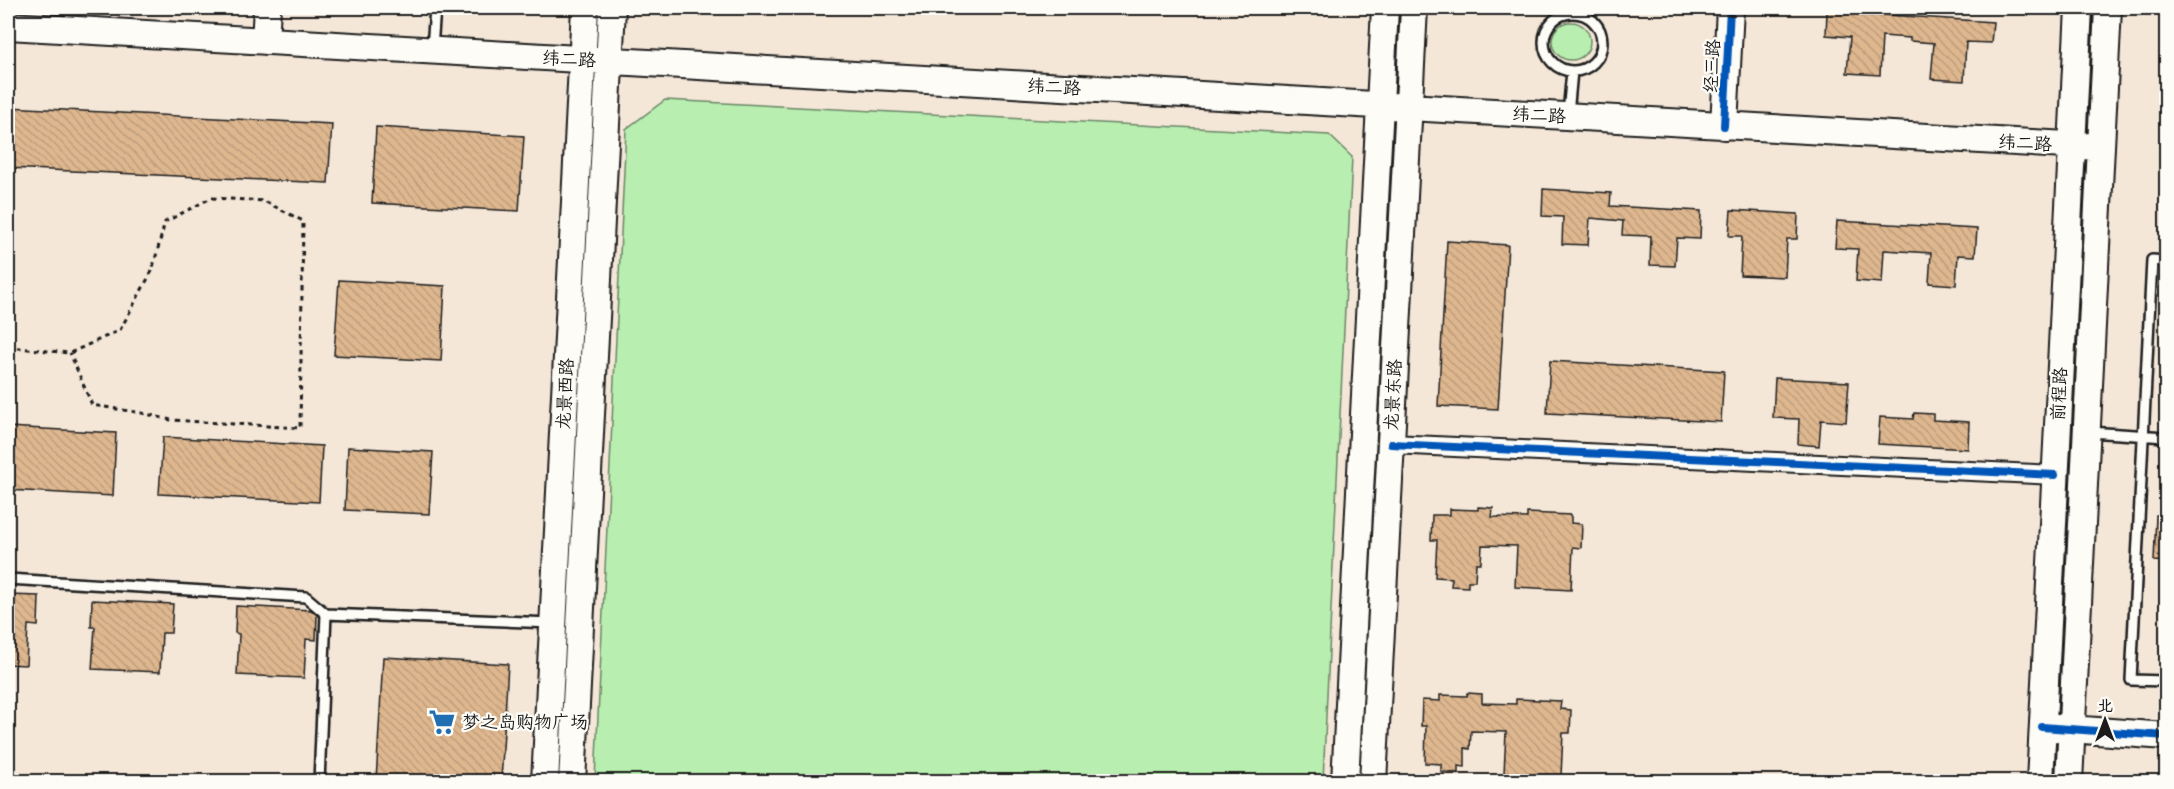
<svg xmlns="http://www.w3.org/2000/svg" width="2174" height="789" viewBox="0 0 2174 789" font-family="'Patrick Hand','LXGW WenKai TC',sans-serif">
<defs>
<pattern id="building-back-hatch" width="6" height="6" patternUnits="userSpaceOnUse" patternTransform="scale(1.5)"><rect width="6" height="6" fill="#deb78f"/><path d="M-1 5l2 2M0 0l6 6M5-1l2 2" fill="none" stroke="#be9d7b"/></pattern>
</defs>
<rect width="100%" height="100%" fill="#f4e7d8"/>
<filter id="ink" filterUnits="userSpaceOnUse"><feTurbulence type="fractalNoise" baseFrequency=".0167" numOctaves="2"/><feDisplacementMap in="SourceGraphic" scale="12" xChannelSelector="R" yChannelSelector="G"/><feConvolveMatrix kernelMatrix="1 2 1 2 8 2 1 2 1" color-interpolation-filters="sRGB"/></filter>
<g filter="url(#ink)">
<!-- green -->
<path fill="#b8eeb0" stroke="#6a8566" stroke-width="1.5" d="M1552 41a19 19 0 1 1 38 0a19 19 0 1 1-38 0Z
M665 100 1329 135 1352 157 1323 781 641 782 595 779 626 129Z"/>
<!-- building -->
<path fill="url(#building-back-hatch)" stroke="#1c1c1c" stroke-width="1.5" d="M1827 11 1993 22 1991 43 1966 42 1964 81 1931 79 1934 43 1910 41V38L1882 36 1880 75 1847 73 1850 37 1826 35Z
M8 107 332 124 328 183 8 168Z
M376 127 524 136 519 211 372 203Z
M1543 189 1611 193 1610 206 1701 211 1700 239 1677 238 1675 266 1650 265 1651 236 1622 235 1623 221 1590 218 1588 245 1562 244 1563 217 1542 216Z
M1731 210 1798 214 1797 239H1787L1785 277 1740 275 1742 236H1729Z
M1837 221 1977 229 1975 256 1958 255 1956 285 1929 283 1931 253 1884 250 1882 283 1856 281 1858 249 1835 248Z
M1447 241 1508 245 1498 409 1438 406Z
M339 280 445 286 441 361 334 355Z
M1550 361 1724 371 1721 422 1547 413Z
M1775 378 1849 382 1846 422 1821 420 1819 446 1798 444 1799 419 1773 418Z
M1914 413 1933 414V420L1969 422 1968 449 1878 444 1880 417 1913 419Z
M8 427 116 433 113 496 8 490Z
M163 437 322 446 319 502 159 494Z
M348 447 433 452 429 514 345 510Z
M1478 507 1493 508 1492 517 1527 518V513L1571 515V523L1582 524 1581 548 1573 547 1571 590 1515 587 1517 546 1482 545 1481 563H1476L1475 581H1468V587L1451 586 1452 578 1435 577 1437 540H1431L1432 515H1450V509L1478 510Z
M2156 515 2166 516V562L2154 561Z
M8 595 39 596 38 626 28 625 26 665 8 664Z
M92 600 173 604 171 633H162L160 672 92 669 95 627H91Z
M236 606 311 610 317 615 316 640 306 639 304 678 237 675 239 634 235 633Z
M383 657 508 664 501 782H376Z
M1467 693 1482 694V703L1516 704V699L1561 701 1560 709 1571 710 1570 733H1563L1561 776 1504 773 1506 732 1471 731 1470 749 1465 748V767L1458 766V773L1441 772V764L1425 763 1426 726H1421L1422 700 1440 701V695L1467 696Z"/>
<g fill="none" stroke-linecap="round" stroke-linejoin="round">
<!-- lane casing -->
<g stroke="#1c1c1c" stroke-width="14">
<path id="lane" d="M1544 42a29 29 0 1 1 58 0a29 29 0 1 1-58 0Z
M432 48 435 8
M1568 114 1572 71
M2166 261 2152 260 2131 680 2166 681
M2089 432 2166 437
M8 579 306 597 326 614
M319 782 326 614 552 623"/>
</g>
<!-- street casing -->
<g stroke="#1c1c1c" stroke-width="22">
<path id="street" d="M1391 444 2055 475"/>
</g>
<!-- secondary casing -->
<g stroke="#1c1c1c" stroke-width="30">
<path id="secondary" d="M8 26 2101 147
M265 41 267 8
M1724 126 1730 8
M2056 728 2166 736
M545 782 585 8
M572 782 612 8
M1345 782 1385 8
M1373 782 1414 8
M2040 782 2079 8
M2069 782 2108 8"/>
</g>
<!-- path -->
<path stroke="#1c1c1c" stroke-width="3" stroke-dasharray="4.5 4.5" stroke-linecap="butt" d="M8 347 70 353 120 330 152 271 165 222 211 198 264 201 303 221 300 428 171 420 142 413 92 405 70 353"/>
<!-- lane -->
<use href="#lane" stroke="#fdfcf7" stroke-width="9"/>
<!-- street -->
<use href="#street" stroke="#fdfcf7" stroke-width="18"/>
<!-- secondary -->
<use href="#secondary" stroke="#fdfcf7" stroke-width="26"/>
<!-- cycleway casing -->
<g stroke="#fdfcf7" stroke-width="11">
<path id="cycleway" d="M1724 126 1730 8
M1391 444 2055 475
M2042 727 2166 736"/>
</g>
<!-- cycleway -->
<use href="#cycleway" stroke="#0057b8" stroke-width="8"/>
</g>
</g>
<!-- icons -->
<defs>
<g id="supermarket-bare" transform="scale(2.07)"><path d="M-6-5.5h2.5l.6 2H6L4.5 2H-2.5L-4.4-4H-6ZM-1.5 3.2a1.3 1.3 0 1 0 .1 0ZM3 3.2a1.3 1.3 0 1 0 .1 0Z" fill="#1f6fb2" stroke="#fdfcf7" stroke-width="2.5" paint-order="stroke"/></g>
</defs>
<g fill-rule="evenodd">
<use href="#supermarket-bare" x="442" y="722"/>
</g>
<g text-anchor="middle" stroke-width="4.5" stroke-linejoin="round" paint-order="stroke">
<!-- street labels -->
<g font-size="18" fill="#1c1c1c" stroke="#fdfcf7">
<text transform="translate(569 59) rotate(3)" y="6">纬二路</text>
<text transform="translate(1712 66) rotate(-87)" y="6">经三路</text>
<text transform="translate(1054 87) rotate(3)" y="6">纬二路</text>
<text transform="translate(1539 115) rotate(3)" y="6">纬二路</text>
<text transform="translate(2025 143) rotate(3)" y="6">纬二路</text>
<text transform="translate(565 394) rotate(-87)" y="6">龙景西路</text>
<text transform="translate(2059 394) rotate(-87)" y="6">前程路</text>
<text transform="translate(1393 395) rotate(-87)" y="6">龙景东路</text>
</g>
<!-- poi labels -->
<g font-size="18" fill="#1c1c1c" stroke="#fdfcf7" text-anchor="start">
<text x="462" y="728">梦之岛购物广场</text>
</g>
</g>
<!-- margin -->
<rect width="2174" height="789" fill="none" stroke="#fdfcf7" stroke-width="30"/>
<rect x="15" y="15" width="2144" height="759" fill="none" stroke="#1c1c1c" stroke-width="2" filter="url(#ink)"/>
<!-- north arrow -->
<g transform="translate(2105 720)" stroke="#fdfcf7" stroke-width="4.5" paint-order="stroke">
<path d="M0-4.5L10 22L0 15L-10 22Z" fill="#1c1c1c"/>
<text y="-9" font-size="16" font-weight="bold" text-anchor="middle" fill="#1c1c1c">北</text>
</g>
</svg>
